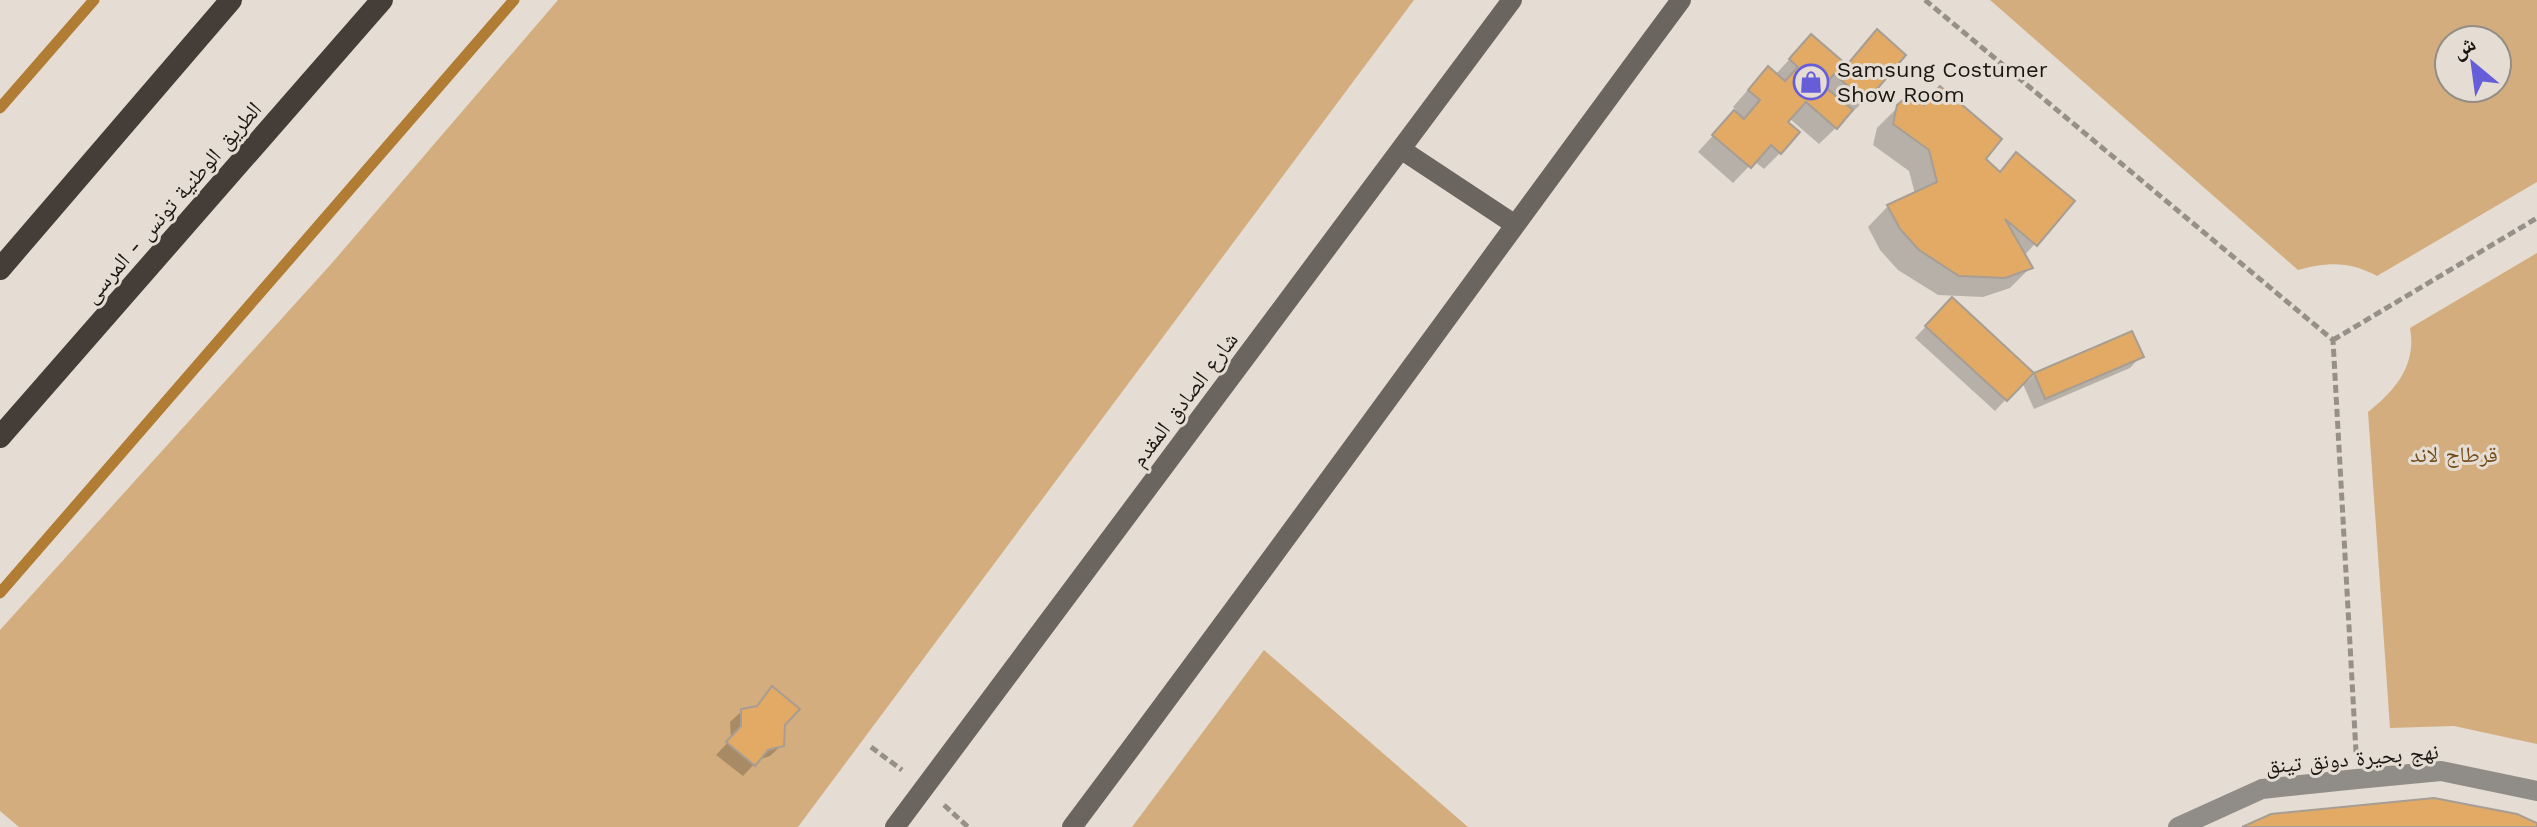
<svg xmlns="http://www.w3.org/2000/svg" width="2537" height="827" viewBox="0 0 2537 827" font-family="'Work Sans','Noto Naskh Arabic',sans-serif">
<rect width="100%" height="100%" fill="#e5ddd3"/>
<!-- green -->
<path fill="#d3ad7e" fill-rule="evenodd" d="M558 0H1414L798 827H19L0 811V630L332 263Z
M1990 0H2537V182L2377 276C2349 261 2328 262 2298 270ZM2449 40H2497V88H2449Z
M2537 253V744L2454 726 2390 728 2368 412C2395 391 2417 365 2410 328Z
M1264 650 1468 827H1132Z"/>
<!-- shadow -->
<path fill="#0003" d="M1877 32 1865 100 1819 144 1789 118 1780 153 1764 169 1754 161 1733 183 1698 152 1736 110 1733 107 1752 85 1768 69 1775 75 1811 36 1845 66Z
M1899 106 1999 173 2016 155 2072 202 2024 256 2030 268 2010 288 1983 297 1938 295 1898 270 1880 250 1868 227 1888 206 1915 194 1909 171 1873 145 1877 128Z
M1941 310 2028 381 2035 374 2141 356 2130 368 2034 409 2022 382 1995 411 1915 338Z
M772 689 782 745 770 756 758 760 743 776 716 755 731 739 730 722 742 711 755 708Z"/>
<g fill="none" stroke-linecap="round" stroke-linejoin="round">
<!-- stream -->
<path stroke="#b17c33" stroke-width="11" d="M0 108 94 0
M0 593 514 0"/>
</g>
<!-- building -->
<path fill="#e2aa64" stroke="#a69e94" stroke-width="2" d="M1877 29 1906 55 1866 102 1834 74 1824 86 1853 110 1837 129 1806 102 1788 122 1800 132 1781 154 1771 145 1751 168 1712 135 1734 110 1744 119 1760 100 1748 90 1768 66 1785 81 1798 67 1789 59 1811 34 1847 65Z
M1940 86 2002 139 1986 159 2000 172 2016 152 2075 201 2037 246 2005 219 2033 268 2005 278 1959 276 1919 250 1900 229 1887 205 1937 182 1929 150 1893 124 1897 105 1911 93 1924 105Z
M1952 297 2034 373 2007 401 1925 326Z
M2132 331 2144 357 2045 399 2034 373Z
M772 686 800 709 785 725 784 746 768 750 755 766 726 742 741 726V709L757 706Z
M2434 798 2517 814 2537 823V827H2242L2271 814Z"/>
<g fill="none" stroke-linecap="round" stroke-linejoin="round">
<!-- path -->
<path stroke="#969088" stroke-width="5" stroke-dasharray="8 4" stroke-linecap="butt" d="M1925 0 2333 340 2356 752
M2333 340 2537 218
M871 747 902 770
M944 805 968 827"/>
<!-- minor -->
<path stroke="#908c88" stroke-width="20" d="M2178 827 2262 789 2357 779 2441 771 2537 791"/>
<!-- secondary -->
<path stroke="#6b655f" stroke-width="20" d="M1402 150 1514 224
M895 827 1512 0
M1072 827C1278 553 1477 275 1681 0"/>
<!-- trunk -->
<path stroke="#453e38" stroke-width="22" d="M0 269 231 0
M0 437 382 0"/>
</g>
<!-- icons -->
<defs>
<g id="shop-ring" transform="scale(1.8)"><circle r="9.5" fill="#e5ddd3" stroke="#665ed8" stroke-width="1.5"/><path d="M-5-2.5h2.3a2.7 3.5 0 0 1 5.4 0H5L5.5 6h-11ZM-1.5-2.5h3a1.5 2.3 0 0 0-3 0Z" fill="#665ed8"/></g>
</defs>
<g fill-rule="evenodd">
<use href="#shop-ring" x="1811" y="82"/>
</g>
<g text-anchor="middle" stroke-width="6" stroke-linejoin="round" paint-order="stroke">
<!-- poi labels -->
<g font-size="22" fill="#191612" stroke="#e5ddd3" text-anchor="start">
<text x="1837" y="77">Samsung Costumer<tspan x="1837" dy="25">Show Room</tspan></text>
</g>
<!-- street labels -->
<g font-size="22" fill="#191612" stroke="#e5ddd3">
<text transform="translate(172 202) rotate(-49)" y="8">الطريق الوطنية تونس - المرسى</text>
<text transform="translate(1184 399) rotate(-53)" y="8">شارع الصادق المقدم</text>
<text transform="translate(2352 758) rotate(-5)" y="8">نهج بحيرة دونق تينق</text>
</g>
<!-- park labels -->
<g font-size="22" fill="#724c17" stroke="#e5ddd3">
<text x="2454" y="462">قرطاج لاند</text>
</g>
</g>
<!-- north arrow -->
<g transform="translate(2473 64) rotate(331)"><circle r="38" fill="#e5ddd3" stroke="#938d86" stroke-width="2"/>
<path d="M0-6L14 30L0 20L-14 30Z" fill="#665ed8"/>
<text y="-12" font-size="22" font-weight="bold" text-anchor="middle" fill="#191612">ش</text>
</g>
</svg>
